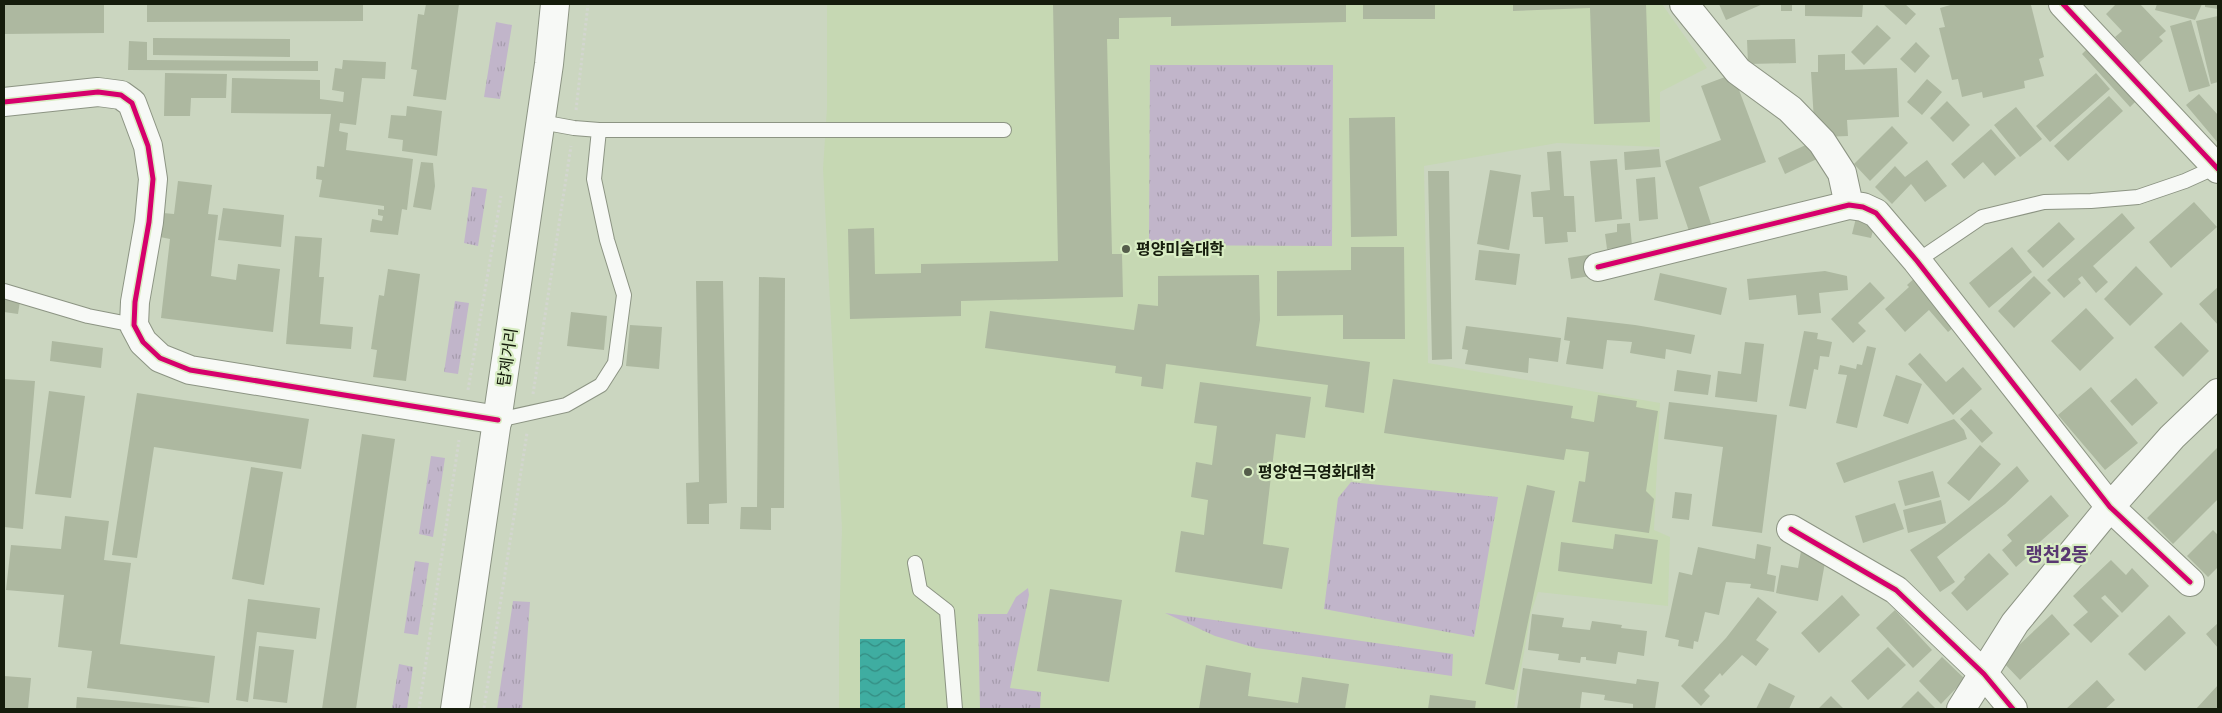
<svg xmlns="http://www.w3.org/2000/svg" width="2222" height="713" viewBox="0 0 2222 713" font-family="Poppins,'Noto Sans KR',sans-serif">
<defs>
<pattern id="grass-tufts" width="24" height="20" patternUnits="userSpaceOnUse" patternTransform="scale(1.25)"><rect width="24" height="20" fill="#c1b5ca"/><path d="M3 7l-1-3M5 7V3M7 7l1-3M15 17l-1-3M17 17v-4M19 17l1-3" fill="none" stroke="#a59bac"/></pattern>
<pattern id="water-waves" width="16" height="10" patternUnits="userSpaceOnUse" patternTransform="scale(1.25)"><rect width="16" height="10" fill="#3fada1"/><path d="M0 5q4-4 8 0t8 0" fill="none" stroke="#348c82"/></pattern>
</defs>
<rect width="100%" height="100%" fill="#cbd6c0"/>
<!-- built -->
<path fill="#c6d8b3" d="M827 4H1662L1707 68 1660 92V147L1557 143 1424 166 1428 363 1660 403 1654 530 1670 537 1668 606 1538 592 1531 613 1514 709H839V630L842 529 823 169 827 108Z"/>
<!-- grass -->
<path fill="url(#grass-tufts)" d="M496 22 512 25 500 99 484 97Z
M1150 65H1333L1332 246 1149 245Z
M472 187 487 189 478 246 464 243Z
M455 301 469 303 458 374 444 372Z
M431 456 445 458 433 537 419 534Z
M1351 482 1498 497 1474 637 1324 609 1338 498Z
M415 561 429 563 418 635 404 633Z
M1028 588 1029 595 1010 688 1041 692 1040 709H980L978 614H1007L1016 597Z
M513 601 530 602 522 709H497Z
M1165 613 1453 654 1452 676 1256 648 1215 636Z
M399 664 413 667 407 709H392Z"/>
<!-- water -->
<path fill="url(#water-waves)" d="M860 639H905V709H860Z"/>
<!-- building -->
<path fill="#adb8a0" d="M4 4H104V33L4 34Z
M147 4H363V21L147 22Z
M426 4H459L446 100 413 96 417 70 411 69 418 14 424 15Z
M1053 4H1346V22L1171 26V17L1119 18V39H1107L1112 254H1122L1123 297 961 301V316L850 319 848 229 874 228 875 274 921 273V264L1058 261Z
M1363 4H1435V19H1363Z
M1513 4H1646L1650 122 1594 124 1590 8 1513 11Z
M1719 4H1763L1726 20Z
M1781 4H1792V11H1781Z
M1805 4H1863L1862 17 1805 16Z
M1883 4H1905L1916 14 1906 25Z
M1954 4 2031 5 2044 57 2039 59 2044 76 2024 81 2025 88 1983 98 1982 92 1962 97 1958 79 1952 80 1939 28 1945 27 1940 8Z
M2116 4H2140L2166 31 2159 37 2163 41 2139 63 2115 37 2122 31 2106 14Z
M2157 4H2202L2195 20 2155 10Z
M2205 4H2218V9L2205 7Z
M2218 16V82L2211 84 2196 21Z
M2191 20 2210 86 2189 92 2170 26Z
M1877 25 1891 38 1864 65 1851 52Z
M153 38 290 39V57L153 55Z
M1795 39 1796 63 1748 64 1747 40Z
M129 41 147 42V60L318 61V71L128 70Z
M1916 42 1930 56 1915 73 1900 59Z
M2093 43 2142 95 2130 107 2082 54Z
M1845 54V70L1897 68 1899 117 1847 120 1848 136 1821 137 1814 121 1811 72H1818V55Z
M343 60 386 62 385 79 362 78 356 125 340 123 339 131 348 133 346 150 413 159 407 210 402 209 398 235 370 232 372 219 382 221 383 216 378 215V209L384 210V206L319 197 322 180 316 179 317 166 324 167 331 114 231 113 232 78 320 80V99L343 102 344 92 332 90 335 68 342 69Z
M165 73 227 74 226 98H191L190 116H164Z
M2096 73 2110 89 2050 142 2036 126Z
M1733 74 1766 162 1699 187 1711 224 1689 231 1665 161 1721 140 1701 86Z
M1927 79 1942 92 1922 115 1907 102Z
M2199 94 2218 115V143L2186 105Z
M2109 96 2123 111 2068 161 2054 146Z
M1947 101 1970 125 1953 142 1930 118Z
M407 106 442 111 437 156 402 151 403 140 388 138 391 115 406 116Z
M2016 107 2042 139 2020 157 1994 125Z
M1395 117 1397 236 1351 237 1349 118Z
M1892 126 1908 143 1870 181 1854 164Z
M1991 129 2016 158 1995 176 1983 162 1964 179 1951 164Z
M1812 142 1819 158 1785 174 1778 158Z
M1659 149 1661 167 1625 170 1624 152Z
M1561 151 1564 196H1574L1576 232H1567L1568 242 1545 244 1543 217H1533L1531 192 1550 190 1547 152Z
M1617 159 1622 219 1595 222 1590 161Z
M1927 160 1947 186 1925 202 1911 184 1892 204 1875 187 1895 166 1905 177Z
M421 162 433 163 435 186 431 210 413 207Z
M1490 170 1521 175 1509 250 1477 244Z
M1428 171H1449L1452 359 1432 360Z
M1655 177 1658 219 1639 221 1636 179Z
M178 181 212 185 208 214 218 215 211 276 236 280 238 264 280 269 273 332 161 318 170 239 160 237 163 213 174 214Z
M2194 202 2217 227 2171 268 2149 242Z
M223 208 284 215 281 247 218 240Z
M2122 213 2135 228 2093 266 2108 282 2096 293 2082 276 2078 279 2081 283 2064 298 2047 280Z
M1857 214 1876 219 1871 238 1852 234Z
M2059 222 2075 239 2043 268 2027 251Z
M1630 223 1632 246 1607 249 1605 234 1617 232V224Z
M295 236 322 238 319 277H324L320 324 353 327 351 349 286 344Z
M1351 247H1404L1405 339H1343V315L1277 316V271L1351 270Z
M2012 247 2032 272 1989 308 1969 283Z
M1479 250 1520 254 1516 285 1475 280Z
M1593 254 1597 275 1571 279 1568 258Z
M2136 266 2163 294 2130 326 2104 299Z
M388 269 420 274 406 381 373 377 377 350 371 349 379 295 384 296Z
M1825 271 1847 276 1848 290 1819 293 1821 313 1798 315 1796 295 1749 300 1747 279Z
M1660 273 1727 288 1721 315 1654 300Z
M1259 275 1260 320 1256 346 1370 362 1364 413 1325 407 1328 385 1166 364 1163 389 1141 386 1142 377 1115 373 1116 366 985 348 990 311 1134 330 1138 304 1158 306V276Z
M1918 275 1960 322 1948 332 1929 310 1905 332 1885 309 1909 287 1907 285Z
M2034 276 2051 293 2014 328 1998 311Z
M759 277 785 278 784 508H771V530L740 529 741 507H757Z
M696 281H723L727 503 709 504V524H687L686 483 699 482Z
M1870 282 1885 298 1858 323 1866 331 1853 343 1831 319Z
M2218 287V325L2199 304Z
M4 298 20 301 18 314 4 312Z
M2086 308 2114 338 2080 371 2051 341Z
M571 312 607 316 604 350 567 346Z
M1567 317 1635 325 1695 335 1691 354 1666 349 1665 359 1630 353 1632 342 1607 340 1603 369 1566 364 1570 341 1564 340Z
M2181 322 2209 351 2183 377 2154 347Z
M630 325 662 327 659 369 626 366Z
M1466 326 1561 338 1558 362 1529 358 1528 373 1465 364 1468 350 1462 349Z
M1804 331 1818 333 1817 339 1832 342 1829 357 1820 356 1818 370 1814 369 1806 409 1789 406Z
M52 341 103 348 101 368 50 361Z
M1745 342 1764 344 1757 402 1715 397 1718 371 1741 374Z
M1867 346 1876 348 1857 428 1836 423 1847 375 1838 374 1840 365 1856 369 1857 364 1862 365Z
M1920 353 1946 382 1963 367 1982 389 1953 415 1908 364Z
M1677 370 1711 375 1708 395 1674 391Z
M1896 375 1922 384 1908 424 1883 416Z
M2136 378 2158 403 2132 426 2110 401Z
M4 379 35 381 23 529 4 527Z
M1393 379 1573 406 1571 418 1594 422 1598 395 1637 401 1636 407 1658 411 1646 491 1654 499 1649 533 1572 522 1579 481 1585 482 1589 452 1566 449 1564 460 1384 433Z
M1200 382 1311 397 1305 438 1276 434 1263 544 1289 548 1282 589 1175 572 1181 531 1204 535 1208 500 1191 497 1196 462 1212 465 1217 426 1194 423Z
M2091 387 2138 443 2105 470 2058 415Z
M49 391 85 396 71 498 35 494Z
M137 393 309 419 301 469 154 447 137 558 112 555Z
M1669 402 1777 415 1762 533 1712 526 1723 447 1664 439Z
M1971 409 1993 433 1982 443 1960 419Z
M1954 419 1964 430 1967 439 1844 483 1836 463Z
M362 434 395 439 356 709H322Z
M1980 445 2001 464 1969 501 1947 483Z
M2218 447V499L2173 544 2147 518Z
M2017 466 2029 481 2005 504 1937 557 1955 582 1940 592 1910 550 1941 530 1992 489Z
M251 467 283 472 264 585 232 579Z
M1933 471 1940 497 1905 506 1898 481Z
M1527 485 1555 491 1514 690 1485 684Z
M1675 492 1692 494 1689 520 1672 518Z
M2051 495 2069 516 2031 550 2033 552 2016 567 2002 550 2012 541 2007 535Z
M1941 500 1946 523 1908 533 1903 510Z
M1895 503 1904 529 1863 543 1855 516Z
M65 516 109 521 104 560 131 563 120 644 215 656 209 703 87 688 92 651 58 647 64 595 6 590 11 545 61 549Z
M2213 530 2218 535V567L2208 577 2187 556Z
M1615 534 1658 540 1652 584 1558 571 1561 542 1613 549Z
M1757 544 1771 547 1767 574 1776 576 1774 592 1750 588 1751 584 1726 582 1719 615 1705 612 1698 642 1694 641 1693 649 1678 646 1679 640 1665 637 1679 572 1692 575 1698 547 1755 559Z
M1801 551 1826 557 1818 601 1776 593 1781 565 1798 568Z
M1989 553 2009 574 1967 611 1951 593 1965 579 1964 577Z
M2111 560 2126 575 2132 568 2149 586 2122 613 2105 595 2101 598 2119 616 2091 643 2073 625 2088 612 2073 596Z
M1050 589 1122 600 1109 682 1037 671Z
M1842 595 1860 615 1819 653 1801 633Z
M1758 597 1777 612 1756 640 1769 649 1756 666 1742 655 1722 676 1720 673 1704 690 1710 696 1701 706 1681 686 1726 638Z
M248 599 320 608 316 639 257 632 248 702 236 700Z
M1895 610 1932 650 1913 668 1876 628Z
M1532 614 1564 618 1562 627 1590 630 1592 621 1622 625 1621 628 1647 631 1644 656 1618 652 1616 664 1586 660V657H1581L1580 663 1558 660 1559 654 1528 650Z
M2052 614 2070 634 2020 680 2002 661Z
M2169 615 2186 633 2145 671 2128 654Z
M2218 623V648L2206 634Z
M259 646 294 650 287 703 253 699Z
M1888 647 1906 665 1868 700 1851 681Z
M1942 657 1965 679 1941 704 1919 681Z
M1206 665 1251 673 1248 696 1298 703 1302 677 1349 684 1345 709H1199Z
M1523 668 1636 684 1637 679 1659 682 1655 709H1633V704L1604 700 1605 695 1582 692 1580 709H1517Z
M4 676 31 678 28 709H4Z
M2097 680 2115 700 2105 709H2066Z
M1769 683 1795 696 1789 709H1756Z
M2218 685V709H2196Z
M1918 691 1936 709H1900Z
M1430 695 1476 701 1475 709H1428Z
M1831 696 1844 709H1818Z
M77 697 203 708V709H76Z"/>
<g fill="none" stroke-linecap="round" stroke-linejoin="round">
<!-- service casing -->
<g stroke="#8c9483" stroke-width="16">
<path id="service" d="M541 122 574 128 599 130H1004
M1917 261 1982 217 2044 202 2091 201 2138 197 2185 181 2216 167
M4 291 88 316 134 325
M498 420 566 405 601 385 615 363 624 295 607 240 594 179 599 130
M915 563 920 590 947 611 955 709"/>
</g>
<!-- minor casing -->
<g stroke="#8c9483" stroke-width="30">
<path id="minor" d="M1684 4 1738 71 1790 109 1822 142 1842 173 1849 205
M2063 4 2218 169
M4 102 98 92 121 95 132 103 148 146 153 179 149 222 135 302 134 325 143 342 160 358 190 370 498 420
M1598 267 1849 205 1863 207 1876 213 1917 261 2110 507 2190 582
M1791 529 1896 590 1984 674 2013 709
M1961 709 2015 623 2110 507 2172 437 2218 393"/>
</g>
<!-- secondary casing -->
<g stroke="#8c9483" stroke-width="30">
<path id="secondary" d="M455 709 549 64 555 4"/>
</g>
<!-- path -->
<path stroke="#d3d6cf" stroke-width="3" stroke-dasharray="2.5 2.5" stroke-linecap="butt" d="M576 110 588 4
M468 390 501 196
M533 394 571 146
M484 708 527 433
M419 709 459 440"/>
<!-- service -->
<use href="#service" stroke="#f7f9f6" stroke-width="14"/>
<!-- minor -->
<use href="#minor" stroke="#f7f9f6" stroke-width="28"/>
<!-- secondary -->
<use href="#secondary" stroke="#f7f9f6" stroke-width="28"/>
<!-- cycleway casing -->
<g stroke="#d8edc3" stroke-width="8">
<path id="cycleway" d="M2063 4 2218 169
M4 102 98 92 121 95 132 103 148 146 153 179 149 222 135 302 134 325 143 342 160 358 190 370 498 420
M1598 267 1849 205 1863 207 1876 213 1917 261 2110 507 2190 582
M1791 529 1896 590 1984 674 2013 709"/>
</g>
<!-- cycleway -->
<use href="#cycleway" stroke="#d6006c" stroke-width="5"/>
</g>
<!-- markers -->
<g fill="#555d4b" stroke="#d8edc3" stroke-width="2">
<circle cx="1126" cy="249" r="5"/>
<circle cx="1248" cy="472" r="5"/>
</g>
<g text-anchor="middle" stroke-width="4.5" stroke-linejoin="round" paint-order="stroke">
<!-- poi labels -->
<g font-size="16" font-weight="bold" fill="#151c0c" stroke="#d8edc3" text-anchor="start">
<text x="1136" y="255">평양미술대학</text>
<text x="1258" y="478">평양연극영화대학</text>
</g>
<!-- street labels -->
<g font-size="16" fill="#151c0c" stroke="#d8edc3">
<text transform="translate(507 357) rotate(-82)" y="6">탑제거리</text>
</g>
<!-- quarter labels -->
<g font-size="19" font-weight="bold" fill="#593872" stroke="#d8edc3">
<text x="2057" y="561">랭천2동</text>
</g>
</g>
<!-- border -->
<rect width="2222" height="713" fill="none" stroke="#151c0c" stroke-width="10"/>
</svg>
